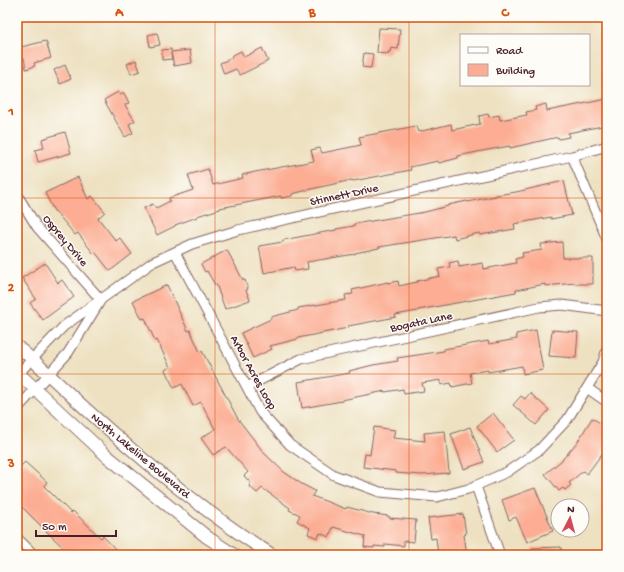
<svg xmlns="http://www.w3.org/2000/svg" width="624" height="572" viewBox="0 0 624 572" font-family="'Gochi Hand',sans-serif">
<rect width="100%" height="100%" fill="#fdfcf7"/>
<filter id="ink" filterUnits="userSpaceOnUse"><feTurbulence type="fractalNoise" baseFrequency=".025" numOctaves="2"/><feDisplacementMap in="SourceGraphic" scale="8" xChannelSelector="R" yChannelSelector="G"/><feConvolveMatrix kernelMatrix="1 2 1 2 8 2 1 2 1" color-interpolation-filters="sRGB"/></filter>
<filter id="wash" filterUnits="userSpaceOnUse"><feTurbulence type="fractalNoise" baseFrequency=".012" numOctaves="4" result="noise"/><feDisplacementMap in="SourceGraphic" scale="16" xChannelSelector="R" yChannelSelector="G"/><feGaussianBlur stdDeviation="0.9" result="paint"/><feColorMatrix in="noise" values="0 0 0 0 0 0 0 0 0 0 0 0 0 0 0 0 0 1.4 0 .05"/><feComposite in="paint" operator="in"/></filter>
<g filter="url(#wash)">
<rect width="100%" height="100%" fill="#eee1c1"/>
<g id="blocks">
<!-- building -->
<path fill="#fcad93" d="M379 28 400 29 398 49 391 48 390 52H388V54L377 53Z
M157 33 160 45 150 47 148 35Z
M46 41 51 58 34 63 35 66 26 69 24 58 17 60V48Z
M262 48 268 61 240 75 236 69 224 74 220 63 232 58 231 56 241 51 244 57Z
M171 49V52L190 50 192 63 174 66 171 53 172 59 162 60V50Z
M364 53 373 54 371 68 362 67Z
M136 60 140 71 131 74 127 64Z
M65 65 71 79 60 84 54 70Z
M118 92 120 95 124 93 129 103 125 105 135 121 129 124 133 133 125 137 104 100Z
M607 99V125L568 133 569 137 559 139 558 137 510 148V146L482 151 458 156V158L439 163 438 161 410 167 411 170 353 181 352 180 316 188 292 194V196L281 198V196L220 208V209L197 216V217L175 225V226L157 235 144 208 153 204 156 208 170 201 169 198 193 190 188 175 208 169 213 185 243 178 242 175 255 172 314 161 311 150 320 148 322 153 361 145 359 137 416 126 418 132 451 124 452 130 480 124 479 116 488 114 489 117 499 115 500 120 527 115 526 112 536 110 535 107 546 104 547 111Z
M65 132 71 153 38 162 35 150 44 148 42 139Z
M78 177 88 199 92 196 105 212 98 218 116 241 120 238 132 254 110 271 95 252 93 253 78 233 75 235 55 211H54L45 193Z
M564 181 572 215 551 219V217L514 224 515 229 480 235 479 233 455 239 454 235 379 247V248L355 253V254L307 262 308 269 295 271 294 267 264 273 259 246 283 242V240L336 230V229L354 226V224L425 212 448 206V205L467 201 468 202 496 196V195L516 192Z
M562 242 563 258H593V284H575V283L545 286V284L516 290V292L418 310V311L395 315 396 317 348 326V328L298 338V339L270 346 272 349 253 358 241 333 271 319V317L298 310V308L346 300 345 295 353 294 352 290 388 282V283L398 281 399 286 417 282V281L440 276 438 269 450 267 449 263 458 261 459 267 483 263 484 269 516 263 515 259 523 257 522 253 542 250 541 244Z
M227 250 243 280H245L248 289 246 290 250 300 225 309 216 284 215 285 207 271 205 272 201 264Z
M45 263 58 283 62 280 74 297 43 320 30 303 36 299 22 278Z
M167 285 188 331 190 330 200 352 202 351 238 419 264 453 284 472 300 483 315 491 312 496 346 509 347 507 373 514 389 516V518L416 520 414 542 404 541V546L385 544V547L374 546V548L364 547 365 536 333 527 329 537 320 533 318 538 308 534 310 528 297 521 300 515 289 510 290 508 262 488 257 493 249 486 251 483 244 476 248 472 226 447 213 455 201 438 215 429 201 402 193 406 182 384 174 388 165 370 170 367 157 340 155 341 145 318 142 319 133 301Z
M536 330 543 370 523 374 522 366 488 372V370L470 373 472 383 452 387 451 383 441 385V380L422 383 424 391 404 394 403 389 385 392V391L342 400V401L302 408 298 382 350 373 349 371 373 365 398 361 397 358 444 351V349L488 341 489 344 517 339 516 334Z
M552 330 578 332 576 358 549 356Z
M530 393 549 410 536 425 513 405 521 396 525 399Z
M493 413 514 440 497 452 477 426Z
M592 418 607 427V447L587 474 583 471 569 483 571 485 565 490 563 488 559 491 545 474 562 460 578 441Z
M374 427 395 430 393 438 425 441 424 433 445 431 449 473 421 475 396 473V471L363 467 365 454 370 455Z
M470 427 484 462 464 469 451 434Z
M25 462 47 482 44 486 71 513 73 511 101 538 103 536 121 555H71L46 531 17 502V470Z
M535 488 553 531 527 542 516 517 509 520 502 500Z
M463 514 466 534 464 535 467 555H438L436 538 431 539 428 518Z
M561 547 562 555H533L532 548Z"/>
</g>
</g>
<g filter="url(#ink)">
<use href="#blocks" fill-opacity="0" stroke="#836360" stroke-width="1"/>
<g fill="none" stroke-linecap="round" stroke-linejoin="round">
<!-- minor casing -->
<g stroke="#836360" stroke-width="11">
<path id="minor" d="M572 156 607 239
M17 192 19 198 37 227 101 300
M175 252 260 412 290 445 334 475 380 492 437 497 468 489 507 472 539 450 567 420 603 362 607 349
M17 375 64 326 153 262 192 244 238 230 572 156 607 146
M247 387 301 359 539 307 562 305 607 311
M587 388 607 402
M17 409 68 353 99 303
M476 486 500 555
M17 538 34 555"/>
</g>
<!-- tertiary casing -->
<g stroke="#836360" stroke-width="13">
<path id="tertiary" d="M17 346 32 359"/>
</g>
<!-- secondary casing -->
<g stroke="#836360" stroke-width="14">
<path id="secondary" d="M32 359C105 428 186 501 272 555
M18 373 107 456 207 537 234 555"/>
</g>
<!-- minor -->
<use href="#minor" stroke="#fff" stroke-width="9"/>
<!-- tertiary -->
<use href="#tertiary" stroke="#fff" stroke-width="11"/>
<!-- secondary -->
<use href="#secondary" stroke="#fff" stroke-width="12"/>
</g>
</g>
<!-- grid -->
<path fill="none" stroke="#d8530f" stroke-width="1" stroke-opacity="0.55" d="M215 17V555M409 17V555M17 198H607M17 374H607"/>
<g text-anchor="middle" stroke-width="3" stroke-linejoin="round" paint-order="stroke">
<!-- street labels -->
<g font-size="12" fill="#4a1f2b" stroke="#fdfcf7">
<text transform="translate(344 194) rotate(-12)" y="4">Stinnett Drive</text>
<text transform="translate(66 240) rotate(50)" y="4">Osprey Drive</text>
<text transform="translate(421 321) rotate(-12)" y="4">Bogata Lane</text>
<text transform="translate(254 372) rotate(61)" y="4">Arbor Acres Loop</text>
<text transform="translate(141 455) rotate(40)" y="4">North Lakeline Boulevard</text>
</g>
</g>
<!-- margin -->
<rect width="624" height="572" fill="none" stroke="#fdfcf7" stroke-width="44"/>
<!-- legend -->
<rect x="460" y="34" width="130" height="52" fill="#fdfcf7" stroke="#b5a4a5"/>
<rect x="468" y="47" width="20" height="6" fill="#ffffff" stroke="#b5a4a5"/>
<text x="496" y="54" font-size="12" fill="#4a1f2b">Road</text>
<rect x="468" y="64" width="20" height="12" fill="#fcad93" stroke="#b5a4a5"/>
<text x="496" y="74" font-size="12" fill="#4a1f2b">Building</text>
<!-- north arrow -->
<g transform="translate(570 518) rotate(6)"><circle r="19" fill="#fdfcf7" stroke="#b5a4a5"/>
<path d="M0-3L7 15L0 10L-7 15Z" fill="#d1495b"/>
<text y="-6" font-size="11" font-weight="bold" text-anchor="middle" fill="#4a1f2b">N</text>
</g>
<!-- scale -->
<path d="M36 530v6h80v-6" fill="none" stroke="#4a1f2b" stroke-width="2"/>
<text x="42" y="530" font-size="12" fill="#4a1f2b" stroke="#fdfcf7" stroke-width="3" paint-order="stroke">50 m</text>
<rect x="22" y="22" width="580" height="528" fill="none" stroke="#d8530f" stroke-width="1.5"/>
<g font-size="13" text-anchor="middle" font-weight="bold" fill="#d8530f">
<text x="119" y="16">A</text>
<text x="312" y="16">B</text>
<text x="505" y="16">C</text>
<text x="11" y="115">1</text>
<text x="11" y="291">2</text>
<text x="11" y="467">3</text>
</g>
</svg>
